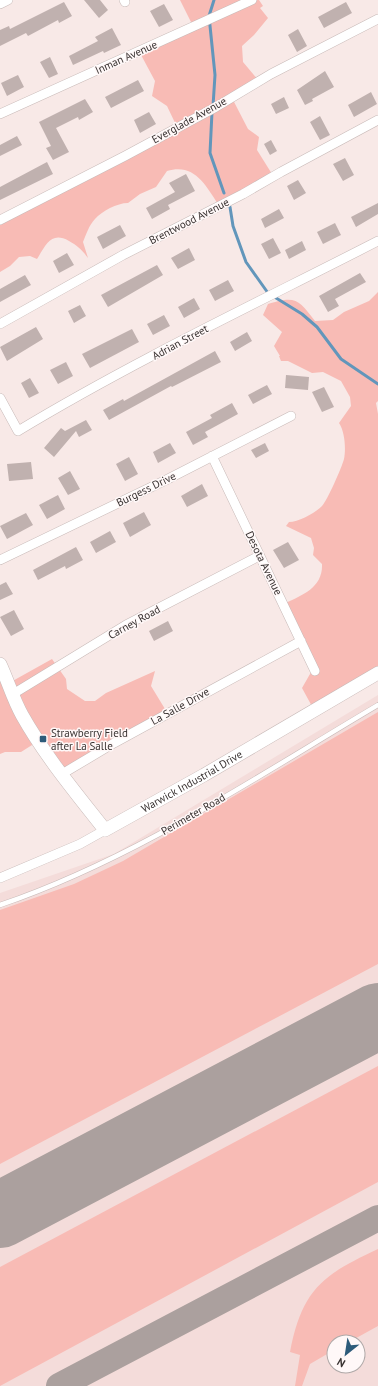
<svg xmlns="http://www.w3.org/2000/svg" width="378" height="1386" viewBox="0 0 378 1386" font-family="'PT Sans',sans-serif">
<rect width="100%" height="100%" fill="#f8e9e7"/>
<!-- built -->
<path fill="#f4dcda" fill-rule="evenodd" d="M378 695V1386H0V893L114 854ZM334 1342H358V1366H334Z"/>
<!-- green -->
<path fill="#f8bbb5" d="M180 0H259L263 6 260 8 268 18 254 35 242 46 243 62 259 81 232 98 248 129 259 137 257 150 272 174 218 204C205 184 194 163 167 171L156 187 140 194 128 203C117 203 102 211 95 219 89 225 86 235 83 242L88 258C82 250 78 246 69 241 51 231 46 245 37 259L30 256 19 257 10 266 0 272V220L177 127 167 106 152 96 155 81 140 53 192 24Z
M378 292V401L376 403 378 414V673L314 710 302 688 314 667 285 603C303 595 323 587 322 564L313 555 314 548 311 538 286 526 289 522C299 522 315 513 322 506 327 501 342 467 344 459 346 449 345 432 339 423L351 406 350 397 341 381 323 372 312 373 288 361H281L279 356H280L274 346 282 332 263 315 268 304C296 295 299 300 315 321L333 320 344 312 369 301Z
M52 659 66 679 67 689 85 701H95L106 693 155 671 151 686 165 709 162 712 61 770 40 740 21 752H5L0 754V675L9 683Z
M378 712V964L0 1164V910L74 884 123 861Z
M378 1066V1182L0 1386V1267Z
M378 1249V1326L349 1342H334V1350L310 1364 302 1386H295L300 1355 290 1352C302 1290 322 1275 378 1249Z"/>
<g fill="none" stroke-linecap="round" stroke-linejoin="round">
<!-- stream -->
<path stroke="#6296bb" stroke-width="3" d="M213 106 215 75 209 16 214 0
M212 112 210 153 224 193
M230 207 233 226 246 262 268 293 302 314 317 327 341 359 378 384"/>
<!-- taxiway -->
<path stroke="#aba09e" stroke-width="26" d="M59 1386 378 1218"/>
<!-- runway -->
<path stroke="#aba09e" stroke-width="66" d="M0 1215 378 1016"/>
</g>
<!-- building -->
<path fill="#c0b1af" d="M84 0H100L108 10 99 18Z
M64 2 72 16 59 23 58 20 28 36 26 33 0 46V30L9 26 10 29Z
M346 2 352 13 324 28 318 17Z
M164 4 173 20 159 27 150 11Z
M112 28 121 45 104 53 103 51 73 65 69 56 98 41 95 37Z
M298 29 307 46 297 52 288 35Z
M50 57 58 74 49 78 40 62Z
M325 71 334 87 312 99 313 101 305 105 297 90Z
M18 75 24 87 7 96 1 83Z
M138 80 144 91 111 108 105 97Z
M371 92 377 104 354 117 348 105Z
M284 97 289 108 276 114 271 104Z
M85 99 93 112 79 120 78 117 56 128 69 152 53 160 46 148 51 146 39 122Z
M149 112 156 124 140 133 134 120Z
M320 116 330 135 320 140 310 122Z
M17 136 22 145 0 156V145Z
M271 140 277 151 270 155 264 144Z
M345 158 354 175 343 181 333 164Z
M47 162 53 174 0 200V187Z
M186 174 195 191 168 205 170 209 152 219 146 208 175 192 169 183Z
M298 180 306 193 294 200 287 186Z
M378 203V214L356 227 351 217Z
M279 209 284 218 265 228 261 219Z
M335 223 341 235 323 244 317 232Z
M120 225 126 236 103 249 97 237Z
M273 238 281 253 269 259 261 244Z
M302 241 306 250 289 259 285 250Z
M189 248 195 260 178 269 171 258Z
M67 253 74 265 59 273 53 261Z
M157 265 163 275 108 307 101 295Z
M360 273 366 282 335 299 339 306 328 312 319 296Z
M25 275 31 285 0 302V289Z
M228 280 234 291 215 301 209 290Z
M194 298 200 309 184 318 178 307Z
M80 305 86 316 74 323 68 311Z
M164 315 170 326 153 335 147 324Z
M36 327 43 339 7 361 0 347Z
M132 329 139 342 90 368 82 354Z
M247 332 252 341 235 351 230 342Z
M215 351 221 362 172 387 171 386 109 420 103 410 123 399 124 401Z
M66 362 73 376 58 384 50 370Z
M286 375 309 377 308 390 285 388Z
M30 378 39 393 29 398 21 383Z
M267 385 272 394 253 404 248 395Z
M324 387 334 407 322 412 312 392Z
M232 403 238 414 205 432 208 437 193 445 186 432 212 418 210 415Z
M86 420 92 430 79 437 76 431 54 457 44 448 61 428 65 431Z
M170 443 176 453 158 463 153 452Z
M265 443 269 451 256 458 251 450Z
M129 457 138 474 125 481 116 464Z
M31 462 33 479 9 481 7 464Z
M70 471 80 489 68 495 58 478Z
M202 484 208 496 187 507 181 496Z
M58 495 65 509 47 519 39 505Z
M144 512 151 525 130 537 123 523Z
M26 513 33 525 7 539 0 526Z
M110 531 116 542 96 553 90 542Z
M288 542 299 560 284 568 273 550Z
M76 547 83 560 66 569 65 566 38 580 33 570Z
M6 582 13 594 0 600V585Z
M14 610 24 629 11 636 0 617Z
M168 621 173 631 154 641 149 631Z"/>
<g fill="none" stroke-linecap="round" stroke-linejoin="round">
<!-- lane casing -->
<g stroke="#c8bab8" stroke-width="5.5">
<path id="lane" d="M0 905C135 859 256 777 378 705"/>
</g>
<!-- street casing -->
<g stroke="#c8bab8" stroke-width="10">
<path id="street" d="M124 0 125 2
M0 4 8 0
M0 114 252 0
M0 220 125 156 216 107 271 74 378 19
M0 324 123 255 243 194 281 172 378 120
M0 398 18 431C134 361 257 303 378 241
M212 456 315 671
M0 560 166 480 291 416
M13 694 126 625 259 556
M62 774 114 743 301 641
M0 878 80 844 105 830"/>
</g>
<!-- secondary casing -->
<g stroke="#c8bab8" stroke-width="14">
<g id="secondary">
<path id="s1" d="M0 664C8 681 13 699 22 715 45 756 76 793 105 830L204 775 378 673"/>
</g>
</g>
<!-- lane -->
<use href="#lane" stroke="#fff" stroke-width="4.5"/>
<!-- street -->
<use href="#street" stroke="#fff" stroke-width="9"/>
<!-- secondary -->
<use href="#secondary" stroke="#fff" stroke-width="13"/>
</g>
<!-- markers -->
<rect fill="#2d5b7a" stroke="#fff8f8" stroke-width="1.5" x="39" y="735" width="8" height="8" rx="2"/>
<g text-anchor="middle" stroke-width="3" stroke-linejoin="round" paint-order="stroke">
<!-- street labels -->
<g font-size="11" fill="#383231" stroke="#fff8f8">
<text transform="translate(126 57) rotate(-24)" y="4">Inman Avenue</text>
<text transform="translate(189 120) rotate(-29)" y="4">Everglade Avenue</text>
<text transform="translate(189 221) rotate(-27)" y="4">Brentwood Avenue</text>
<text transform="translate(180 342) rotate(-28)" y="4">Adrian Street</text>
<text transform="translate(146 489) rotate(-26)" y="4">Burgess Drive</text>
<text transform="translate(264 563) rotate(64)" y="4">Desota Avenue</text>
<text transform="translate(134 622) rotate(-29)" y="4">Carney Road</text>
<text transform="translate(180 706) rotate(-29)" y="4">La Salle Drive</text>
<text dy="4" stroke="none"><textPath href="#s1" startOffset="297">Warwick Industrial Drive</textPath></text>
<text transform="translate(193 814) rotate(-30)" y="4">Perimeter Road</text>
</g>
<!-- poi labels -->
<g font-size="11" fill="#383231" stroke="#fff8f8" text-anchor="start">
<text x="51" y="737">Strawberry Field<tspan x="51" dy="13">after La Salle</tspan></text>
</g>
</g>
<!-- north arrow -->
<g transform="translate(346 1354) rotate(210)"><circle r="19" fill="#fff8f8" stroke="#afa9a8"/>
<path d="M0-3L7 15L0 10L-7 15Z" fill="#2d5b7a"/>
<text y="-6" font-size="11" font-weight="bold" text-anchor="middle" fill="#383231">N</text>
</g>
</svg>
